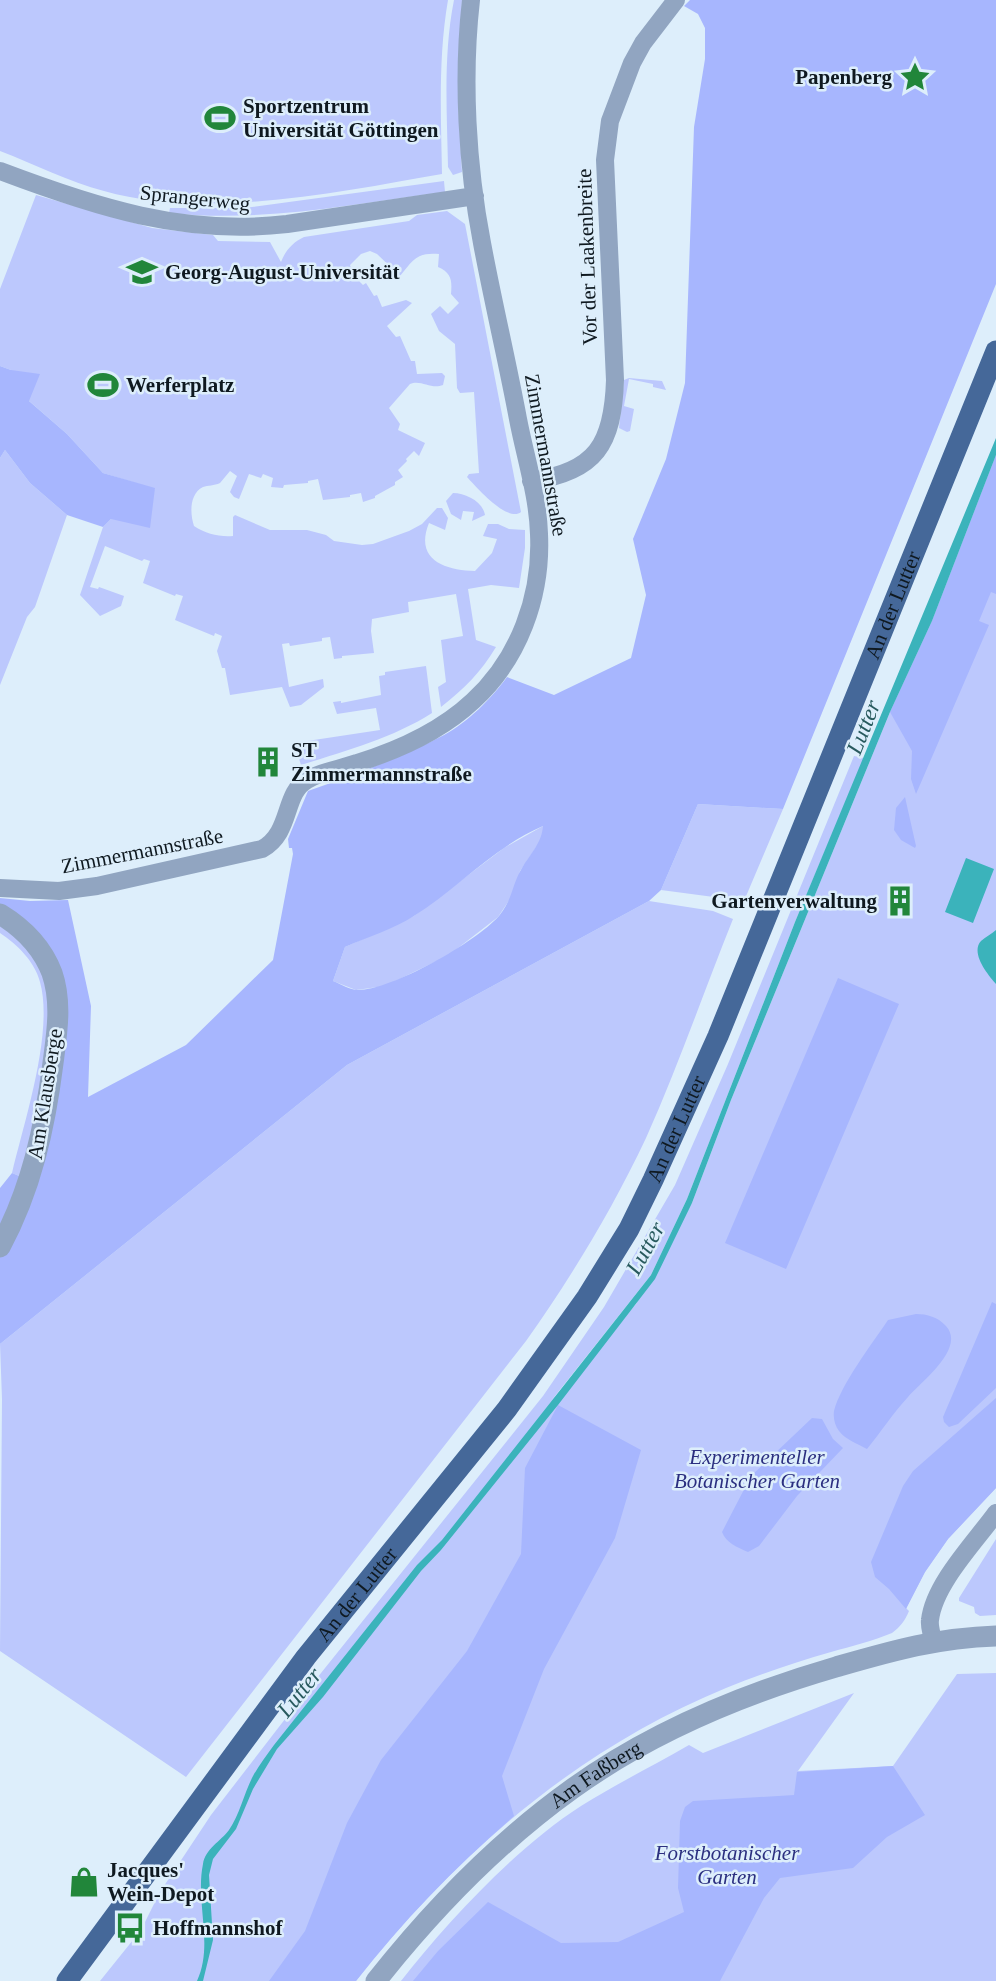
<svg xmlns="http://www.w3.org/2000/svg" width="996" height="1981" viewBox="0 0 996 1981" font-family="Georgia,serif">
<rect width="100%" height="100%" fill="#ddeefb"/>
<!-- green -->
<path fill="#bcc8fd" d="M0 0H448C438 58 441 116 442 174 339 192 207 220 104 191 69 182 34 164 0 151Z
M454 0H462L458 101 462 172 453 175 448 167C447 112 443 55 454 0Z
M444 181 445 192C351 204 264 223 169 213L170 208H244Z
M36 195 152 228 213 235 218 241 270 242 281 262C285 251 293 242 304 237L409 221 417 215 447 211 465 224 521 512C508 523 477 488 467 477L469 474 479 473 474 392 460 393 457 388 455 344 439 331 431 314 440 306 448 314 459 303 451 294C452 281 452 273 438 267L439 254C417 252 413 260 400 276L377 254 370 251 361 254 350 265 353 275 363 285 366 283 374 296 377 295 382 307 406 300 412 303 387 326 396 337 400 336 411 361H415L417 374 442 373 445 376 443 385C431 390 421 379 410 384L389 408 400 424 398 430 425 443 419 456 414 451 406 459 407 461 398 470 403 477 395 482V485L375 496V498L363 502 361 493 350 495V497L323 500 318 479 308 481V483L284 485 283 488 271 487 273 478 263 474 261 478 249 474 239 499 234 497 230 492 237 476 230 471 220 483C214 486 208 485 203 487 189 494 190 514 194 526 206 534 219 537 233 536V517L235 515 270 530H307L326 535 334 541 362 545 373 544 409 531 422 524 437 508H442L448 518 445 530 429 523C414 560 445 570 475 571L492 553 497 539 483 536 488 524H498L509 529 525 530V548L519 588 491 585 468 589 476 640 496 647C481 672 464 689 441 707L438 687 446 682 441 640 463 636 456 594 408 602 409 612 372 619 371 631 374 653 342 656V658L334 659 330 637 322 638V641L290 646 289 643 282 644 289 687 323 679 324 687 301 705 290 707 282 687 230 695 225 668H222L217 651 222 636 215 633 214 636 175 620 183 596 176 594 175 596 143 583 150 561 144 559 142 561 105 546 90 587 98 589 99 587 124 596 121 606 100 616 80 595 103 527 111 519 155 489 103 473 67 434 28 400 11 370 0 366V289Z
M629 378 662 381 666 390 653 387V384L629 379 624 406 634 409 630 431 627 432 619 428 624 380Z
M5 450 30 483 67 515 35 607 27 617 0 685V458Z
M996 455V1488L948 1539 925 1572 906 1608 909 1611C905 1621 900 1627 892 1633 873 1641 852 1646 831 1652 796 1662 760 1674 726 1688 577 1749 455 1855 356 1981H100L141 1930 160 1892 211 1815 309 1688 543 1396 604 1307 675 1185 728 1064 854 756 864 758 795 922 687 1199 651 1275 551 1401 636 1304 692 1203 731 1100 890 712 932 621Z
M453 493C466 493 483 502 485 515L472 521 474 512 463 511 461 520 451 514 446 501Z
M426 666 432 713C393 738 345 751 301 765L294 743 380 730 376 708 337 714 333 702 341 701V703L381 695 379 676 385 675V672Z
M698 804 783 809 744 901 661 890Z
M543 826V837L520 871 514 893 498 917 449 955 385 986 356 990 333 981 345 947 414 916 504 848Z
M649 901 713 911 733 919C704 991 678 1067 646 1138 612 1210 572 1276 526 1341L186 1777 0 1651 2 1399 0 1344 347 1065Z
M0 923 28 946 47 982 50 1045 24 1178 12 1173C24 1122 54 1032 40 982 35 962 17 944 0 933Z
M996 1539V1615L980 1616 975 1613 974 1607 959 1601V1598Z
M996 1673V1981H401C447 1922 518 1846 581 1806 616 1784 653 1766 689 1745L703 1753 854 1693 798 1771 893 1766 957 1674Z"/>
<!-- forest -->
<path fill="#a7b6fe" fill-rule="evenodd" d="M690 0H996V284L783 809 698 804 661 890 649 901 347 1065 0 1344V1188L12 1173 24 1178 20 1223 64 987 0 906V898L30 901 68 900 91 1006 88 1097 186 1045 273 960 293 854 292 848H289L288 839 308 791C353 775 402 757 444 735 468 722 491 699 507 677L554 695 631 658 646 595 633 539 666 459 685 383 694 127 705 59V28L698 14 684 6ZM543 826C542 843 530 854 522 868 512 884 513 899 499 916 476 942 392 990 358 990 350 990 341 984 333 981L345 947C368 937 393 929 414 916 458 888 494 847 543 826Z
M0 366 11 370 40 374 29 401 67 434 103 473 155 488 150 528 111 519 103 527 67 515 30 483 5 450 0 458Z
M996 455V594L991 592 979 621 989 625 916 794 911 779 912 751 890 712 932 621Z
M905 797 916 846 915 848 901 840 894 830 896 808Z
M838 978 899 1004 786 1269 725 1243Z
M992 1302 996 1304V1388L958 1424 949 1427 944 1422 943 1417Z
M916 1314C927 1314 938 1317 946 1326 966 1348 922 1381 908 1397 893 1413 881 1432 867 1449 858 1444 846 1440 839 1431 835 1426 833 1418 834 1411 841 1384 872 1344 888 1320Z
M996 1398V1488L948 1539 925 1572 906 1609 889 1589 875 1577 871 1562 903 1486 913 1471Z
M558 1405 641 1450 615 1538 544 1669 502 1776 514 1816C456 1866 403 1921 356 1981H269L305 1931 347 1823 381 1760 467 1651 521 1554 525 1468Z
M812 1418 822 1419 833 1439 843 1448 797 1496 759 1546 748 1552C737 1547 726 1543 722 1532L751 1476Z
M893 1766 925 1815 887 1837 853 1868 780 1878 764 1898 720 1981H413L438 1951 488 1902 561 1943 618 1942 684 1912 678 1888 680 1821 685 1807 693 1801 794 1795 797 1772Z"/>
<!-- water -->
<path fill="#3bb3bb" d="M996 438V455L932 621 890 712 731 1100 692 1203 655 1279 558 1405 441 1550 421 1571 323 1697 277 1749 253 1789 236 1829 213 1859 209 1875 213 1940 203 1981H197C214 1945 195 1902 203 1864 205 1849 221 1841 229 1830 240 1814 244 1793 253 1776 259 1765 267 1755 274 1745L417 1565 442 1540 651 1275 687 1199 795 922Z
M966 858 994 869 973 923 945 912Z
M996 930V984C988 975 970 953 981 941 985 937 992 934 996 930Z"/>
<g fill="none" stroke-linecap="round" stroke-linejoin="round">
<!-- minor -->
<path stroke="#91a5c1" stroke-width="18" d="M0 171C95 207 184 236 287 224L475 196
M531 481C596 472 613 444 615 380L605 160 610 121 632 63 643 43 676 0
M0 888 59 891 97 886 262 849C292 833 283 793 307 780 322 771 341 769 357 763 399 750 441 731 473 701 519 659 542 596 539 534 538 496 525 456 518 419 507 360 493 302 482 243 467 165 462 79 471 0
M933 1641C932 1634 929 1627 930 1620 934 1584 975 1542 996 1513"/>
<!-- tertiary -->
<g stroke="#91a5c1" stroke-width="21">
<path d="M0 914C23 928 42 947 52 973 62 1002 57 1033 53 1063 45 1127 31 1190 0 1247"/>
<path id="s1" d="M376 1981C433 1909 498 1842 572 1789 651 1732 743 1694 836 1667 892 1651 936 1638 996 1636"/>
</g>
<!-- primary -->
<path stroke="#456899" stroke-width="21" id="s2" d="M67 1981 306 1657 507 1409 587 1297 629 1229 653 1180 718 1036 996 351"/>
</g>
<!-- icons -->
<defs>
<g id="sight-bare" transform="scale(2.415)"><path d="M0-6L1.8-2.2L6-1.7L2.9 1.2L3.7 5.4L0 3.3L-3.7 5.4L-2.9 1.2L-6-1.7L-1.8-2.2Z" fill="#21863a" stroke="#ddeefb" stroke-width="2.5" paint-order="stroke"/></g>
<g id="stadium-bare" transform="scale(2.415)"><path d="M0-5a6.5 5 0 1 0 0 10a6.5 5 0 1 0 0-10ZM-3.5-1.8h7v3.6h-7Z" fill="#21863a" stroke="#ddeefb" stroke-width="2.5" paint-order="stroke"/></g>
<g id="university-bare" transform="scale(2.415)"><path d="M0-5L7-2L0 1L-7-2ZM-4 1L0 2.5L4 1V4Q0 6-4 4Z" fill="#21863a" stroke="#ddeefb" stroke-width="2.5" paint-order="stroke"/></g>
<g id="building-bare" transform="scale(2.415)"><path d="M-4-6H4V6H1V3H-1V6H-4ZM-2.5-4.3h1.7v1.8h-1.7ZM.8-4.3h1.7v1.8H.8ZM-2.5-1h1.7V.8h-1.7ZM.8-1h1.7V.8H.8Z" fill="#21863a" stroke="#ddeefb" stroke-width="2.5" paint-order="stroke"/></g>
<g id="shop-bare" transform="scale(2.415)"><path d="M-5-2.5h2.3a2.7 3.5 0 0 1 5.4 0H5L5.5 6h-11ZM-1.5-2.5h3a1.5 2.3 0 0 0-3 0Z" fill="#21863a" stroke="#ddeefb" stroke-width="2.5" paint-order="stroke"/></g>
<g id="bus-bare" transform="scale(2.415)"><path d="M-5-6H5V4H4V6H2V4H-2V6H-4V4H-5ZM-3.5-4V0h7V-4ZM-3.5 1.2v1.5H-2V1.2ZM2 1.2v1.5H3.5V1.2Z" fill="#21863a" stroke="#ddeefb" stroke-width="2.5" paint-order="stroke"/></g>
</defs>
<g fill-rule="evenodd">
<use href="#sight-bare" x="915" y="77"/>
<use href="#stadium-bare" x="220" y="118"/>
<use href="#university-bare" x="142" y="272"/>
<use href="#stadium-bare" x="103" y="385"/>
<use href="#building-bare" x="268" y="762"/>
<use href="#building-bare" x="900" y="901"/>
<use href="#shop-bare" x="84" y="1882"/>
<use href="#bus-bare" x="130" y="1928"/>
</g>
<g text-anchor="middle" stroke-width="5" stroke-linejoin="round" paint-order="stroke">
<!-- poi labels -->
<g font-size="21" font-weight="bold" fill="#0f1920" stroke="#ddeefb" text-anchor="start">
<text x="892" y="84" text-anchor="end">Papenberg</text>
<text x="243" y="113">Sportzentrum<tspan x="243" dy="24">Universität Göttingen</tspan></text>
<text x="165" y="279">Georg-August-Universität</text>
<text x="126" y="392">Werferplatz</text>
<text x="291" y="757">ST<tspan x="291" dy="24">Zimmermannstraße</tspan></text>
<text x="877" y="908" text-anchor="end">Gartenverwaltung</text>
<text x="107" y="1877">Jacques'<tspan x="107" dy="24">Wein-Depot</tspan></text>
<text x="153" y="1935">Hoffmannshof</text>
</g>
<!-- street labels -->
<g font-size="21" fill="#0f1920" stroke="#ddeefb">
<text transform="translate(195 198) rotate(6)" y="7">Sprangerweg</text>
<text transform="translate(587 257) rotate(-92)" y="7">Vor der Laakenbreite</text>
<text transform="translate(546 455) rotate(80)" y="7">Zimmermannstraße</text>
<text dy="7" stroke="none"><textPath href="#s2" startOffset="1617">An der Lutter</textPath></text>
<text transform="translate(142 851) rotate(-11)" y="7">Zimmermannstraße</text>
<text transform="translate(45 1094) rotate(-81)" y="7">Am Klausberge</text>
<text dy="7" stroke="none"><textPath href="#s2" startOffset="1050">An der Lutter</textPath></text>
<text dy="7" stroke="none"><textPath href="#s2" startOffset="483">An der Lutter</textPath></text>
<text dy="7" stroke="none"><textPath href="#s1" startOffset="303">Am Faßberg</textPath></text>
</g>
<!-- park labels -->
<g font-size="21" font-style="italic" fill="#2b2f80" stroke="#ddeefb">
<text x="757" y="1464">Experimenteller<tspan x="757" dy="24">Botanischer Garten</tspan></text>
<text x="727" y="1860">Forstbotanischer<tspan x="727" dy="24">Garten</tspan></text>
</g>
<!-- water labels -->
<g font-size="23" font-style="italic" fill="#285a5e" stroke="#ddeefb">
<text transform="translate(863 727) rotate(-68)" y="8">Lutter</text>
<text transform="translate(645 1248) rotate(-61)" y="8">Lutter</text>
<text transform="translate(299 1692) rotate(-51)" y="8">Lutter</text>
</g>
</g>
</svg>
